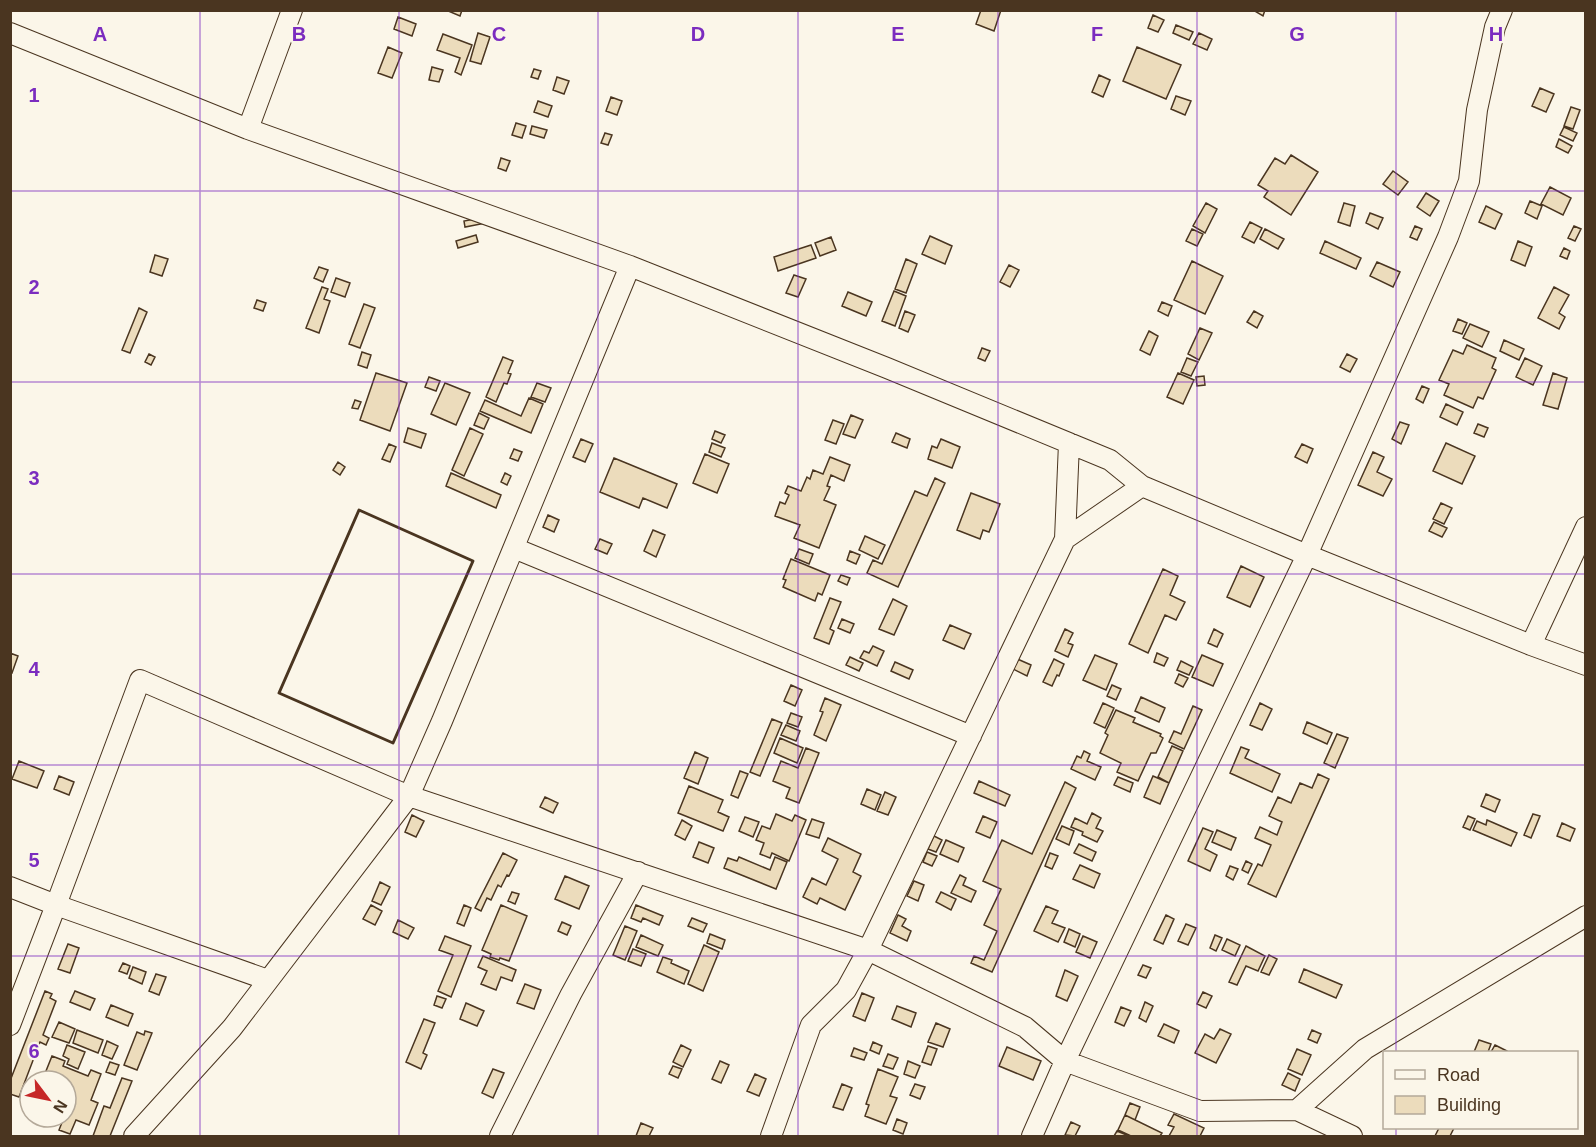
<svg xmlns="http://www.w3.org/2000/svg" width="1596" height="1147" viewBox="0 0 1596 1147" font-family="Arial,sans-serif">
<rect width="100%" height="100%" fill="#fbf6e9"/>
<!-- building -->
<path fill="#ecdcbc" stroke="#4a3520" stroke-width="1.5" d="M446 10H462L460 16Z
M981 10H1001L994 31 976 24Z
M1253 10H1265L1263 16Z
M1153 15 1164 20 1158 32 1148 28Z
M398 17 416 24 412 36 394 29Z
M1176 25 1193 32 1189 40 1173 33Z
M478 33 490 37 481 64 470 61Z
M1199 33 1212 39 1207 50 1193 44Z
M443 34 472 45 461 75 455 72 460 58 437 50Z
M388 47 402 53 392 78 378 73Z
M1137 47 1181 65 1166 99 1123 81Z
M432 67 443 70 439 82 429 80Z
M534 69 541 71 538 79 531 77Z
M1099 75 1110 80 1103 97 1092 92Z
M557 77 569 81 564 94 553 90Z
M1540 88 1554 94 1546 112 1532 106Z
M1176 96 1191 101 1185 115 1171 109Z
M611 97 622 101 617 115 606 111Z
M538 101 552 106 548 117 534 112Z
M1571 107 1580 110 1573 129 1564 126Z
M516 123 526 126 522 138 512 135Z
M532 126 547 130 544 138 530 134Z
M1564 127 1577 133 1573 141 1560 135Z
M605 133 612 135 608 145 601 143Z
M1559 139 1572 146 1568 153 1556 147Z
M1291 155 1318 172 1291 215 1264 197 1268 191 1258 185 1275 158 1285 164Z
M501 158 510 161 506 171 498 168Z
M1393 171 1408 182 1398 195 1383 184Z
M1550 187 1571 198 1563 215 1541 204Z
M1426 193 1439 201 1430 216 1417 207Z
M1530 201 1542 206 1537 219 1525 213Z
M1206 203 1217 209 1205 233 1193 226Z
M1344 203 1355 206 1350 226 1338 222Z
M1486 206 1502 214 1495 229 1479 222Z
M1370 213 1383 218 1378 229 1366 223Z
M485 217 486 223 465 227 464 221Z
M1250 222 1262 228 1254 243 1242 237Z
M1415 226 1422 229 1417 240 1410 237Z
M1574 226 1581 229 1575 241 1568 238Z
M1192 229 1203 234 1197 246 1186 241Z
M1265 229 1284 239 1278 249 1260 239Z
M476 235 478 242 458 248 456 241Z
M930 236 952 246 945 264 922 254Z
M831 237 836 250 820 256 815 243Z
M1325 241 1361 258 1356 269 1320 253Z
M1518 241 1532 247 1525 266 1511 260Z
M811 245 816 258 778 271 774 257Z
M1564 248 1570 251 1567 259 1560 256Z
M155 255 168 259 162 276 150 272Z
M906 259 917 264 906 293 895 289Z
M1192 261 1223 276 1205 314 1174 300Z
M1377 262 1400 272 1393 287 1370 276Z
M1009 265 1019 270 1010 287 1000 282Z
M319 267 328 270 323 282 314 278Z
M794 275 806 279 798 297 786 293Z
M336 278 350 283 345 297 331 292Z
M322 287 328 289 324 299 330 301 319 333 306 328Z
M1554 287 1569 295 1559 313 1565 317 1559 329 1538 318Z
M894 291 906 296 895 326 882 321Z
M848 292 872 302 866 316 842 306Z
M257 300 266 303 263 311 254 308Z
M1162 302 1172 306 1168 316 1158 311Z
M364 304 375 308 360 348 349 344Z
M139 308 147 312 130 353 122 350Z
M905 311 915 315 908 332 899 328Z
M1254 311 1263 316 1257 328 1247 322Z
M1458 319 1467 323 1462 334 1453 331Z
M1470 324 1489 332 1482 347 1463 338Z
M1200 328 1212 333 1199 360 1188 354Z
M1149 331 1158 336 1150 355 1140 350Z
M1504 340 1524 349 1519 360 1500 351Z
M1467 345 1496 358 1492 368 1496 370 1483 399 1478 397 1473 408 1444 395 1449 384 1439 380 1453 350 1463 354Z
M982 348 990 351 985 361 978 358Z
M362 352 371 355 367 368 358 365Z
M149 354 155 357 151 365 145 362Z
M1347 354 1357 359 1350 372 1340 367Z
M503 357 513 361 508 373 511 374 507 384 504 383 496 402 486 397Z
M1187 358 1198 362 1191 376 1181 372Z
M1525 358 1542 366 1533 385 1516 377Z
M376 373 407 383 390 431 360 420Z
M1178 373 1194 380 1183 404 1167 397Z
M1553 373 1567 378 1558 409 1543 405Z
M1204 376 1205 385 1197 386 1196 377Z
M429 377 440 381 436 391 425 387Z
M445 383 470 393 456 425 431 414Z
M537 383 551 388 545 402 531 397Z
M1422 386 1429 389 1423 403 1416 399Z
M529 398 543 404 531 433 480 411 485 400 521 416Z
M355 400 361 402 358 409 352 408Z
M1446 404 1463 412 1457 425 1440 417Z
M479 413 489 418 484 429 474 425Z
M851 415 863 420 855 438 843 434Z
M833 420 844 424 836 444 825 440Z
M1400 422 1409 425 1401 444 1392 439Z
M1478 424 1488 428 1484 437 1474 433Z
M408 428 426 434 421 448 404 442Z
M470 428 483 434 464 476 452 470Z
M715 431 725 435 721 443 712 439Z
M896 433 910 439 907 448 892 442Z
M581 439 593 444 585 462 573 457Z
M941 439 960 447 952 468 928 459 932 446 937 448Z
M712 443 725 448 721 457 709 452Z
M1446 443 1475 456 1462 484 1433 471Z
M389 444 396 447 390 462 382 459Z
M1302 444 1313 449 1307 463 1295 457Z
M514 449 522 452 518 461 510 458Z
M1373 452 1384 457 1377 472 1392 479 1383 496 1358 485Z
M705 454 729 464 717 493 693 483Z
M830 457 850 465 844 481 831 475 827 486 830 487 824 500 836 505 819 548 794 538 800 525 775 516 780 502 785 504 789 495 785 493 788 486 801 491 807 477 810 479 813 470 823 474Z
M614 458 677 484 667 508 643 498 639 508 600 492Z
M338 462 345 467 340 475 333 470Z
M451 473 501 495 496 508 446 486Z
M505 473 511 476 507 485 501 482Z
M935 478 945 483 898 587 867 573 873 560 882 564 915 491 927 496Z
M971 493 1000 504 989 532 983 530 980 539 957 530Z
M1441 503 1452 508 1444 524 1433 519Z
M548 515 559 520 554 532 543 527Z
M1434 522 1447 528 1442 537 1429 531Z
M653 530 665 535 656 557 644 551Z
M865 536 885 545 878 559 859 550Z
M600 539 612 544 607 554 595 549Z
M799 549 813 554 809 564 795 558Z
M850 551 860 555 856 564 847 560Z
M791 559 830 575 822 595 818 593 815 601 783 587 786 580 783 579Z
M1241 566 1264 577 1250 607 1227 597Z
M1163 569 1178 576 1170 595 1185 602 1176 620 1165 615 1148 653 1129 644Z
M841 575 850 578 847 585 838 581Z
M830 598 841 602 830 629 834 631 829 644 814 638Z
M893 599 907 606 894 635 879 629Z
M842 619 854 624 850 633 838 628Z
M950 625 971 634 964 649 943 640Z
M1065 629 1073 633 1068 643 1073 645 1068 657 1055 651Z
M1214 629 1223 634 1217 647 1208 643Z
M873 646 884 651 877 666 860 658 864 651 869 653Z
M10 653 18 656 12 673 10 672Z
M1157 653 1168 658 1164 666 1154 662Z
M1095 655 1117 664 1106 690 1083 680Z
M1202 655 1223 664 1213 686 1192 677Z
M850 657 863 663 859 671 846 665Z
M1015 658 1031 665 1027 676 1011 668Z
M1054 659 1064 664 1059 676 1057 675 1052 686 1043 682Z
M1181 661 1193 667 1189 675 1177 670Z
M895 662 913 670 909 679 891 671Z
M1179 674 1188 678 1183 687 1175 683Z
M791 685 802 690 795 706 784 701Z
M1112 685 1121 689 1116 700 1107 696Z
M1141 697 1165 708 1159 722 1135 711Z
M825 698 841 705 826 741 814 735 823 712 820 711Z
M1103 703 1114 708 1105 728 1094 723Z
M1260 703 1272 709 1262 730 1250 725Z
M1193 706 1202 710 1184 749 1169 742 1174 731 1181 734Z
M1116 710 1135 718 1133 722 1161 734 1160 736 1163 738 1156 753H1151L1138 781 1117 772 1121 763 1100 753 1108 735 1105 733Z
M791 713 802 717 798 727 787 723Z
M772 719 782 723 760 776 750 772Z
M1307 722 1332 733 1327 744 1303 733Z
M786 725 800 731 796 741 781 735Z
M1337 734 1348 738 1335 768 1324 763Z
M780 738 803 748 797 763 774 753Z
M1172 746 1183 751 1169 783 1158 777Z
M1241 747 1249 750 1245 758 1280 774 1272 792 1230 773Z
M806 748 819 753 799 803 786 798 790 788 773 781 781 761 798 768Z
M1084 751 1090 754 1087 761 1101 767 1095 780 1071 769 1077 756 1081 758Z
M695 752 708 758 698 784 684 778Z
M19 761 44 771 37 788 12 779Z
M740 771 748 774 738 798 731 795Z
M1318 774 1329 779 1276 897 1248 884 1258 864 1262 866 1271 845 1255 838 1260 827 1277 835 1282 822 1269 816 1278 797 1291 803 1300 783 1312 788Z
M59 776 74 782 69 795 54 789Z
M1153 776 1169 783 1160 804 1144 797Z
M1118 777 1133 783 1130 792 1114 785Z
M979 781 1010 795 1005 806 974 793Z
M1065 782 1076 788 992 972 971 963 974 956 984 960 997 931 984 925 1001 889 983 881 1002 840 1032 854Z
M689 786 723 800 718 812 729 817 723 831 678 813Z
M867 789 881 795 875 810 861 804Z
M885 792 896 797 888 815 877 811Z
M1486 794 1500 800 1495 812 1481 806Z
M545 797 558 803 553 813 540 807Z
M1092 813 1101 818 1096 828 1103 831 1097 842 1082 835 1083 832 1071 827 1075 818 1087 824Z
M776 814 792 821 795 815 806 820 789 861 772 853 770 858 760 854 764 843 756 840 762 826 770 829Z
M1533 814 1540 816 1531 838 1524 835Z
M412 815 424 821 416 837 405 832Z
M983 816 997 822 990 838 976 832Z
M1468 816 1475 819 1470 830 1463 827Z
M745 817 759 822 753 837 739 831Z
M812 819 824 823 819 838 806 834Z
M682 820 692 826 685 840 675 835Z
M1487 820 1517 833 1511 846 1473 830 1477 821 1486 825Z
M1562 823 1575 829 1570 841 1557 836Z
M1062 826 1074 831 1069 845 1056 839Z
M1203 828 1213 832 1205 849 1217 855 1210 871 1188 861Z
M1217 830 1236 838 1231 850 1212 842Z
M934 836 942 840 936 852 928 849Z
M828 838 861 854 853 872 861 876 845 910 820 898 817 904 803 897 812 878 826 885 838 859 822 851Z
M946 840 964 848 958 862 940 854Z
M699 842 714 848 708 863 693 857Z
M1079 844 1096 852 1092 861 1074 853Z
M927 852 937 856 932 866 923 862Z
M503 853 517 860 509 876 507 875 501 887 498 885 491 900 487 898 481 911 475 908Z
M1050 853 1058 856 1052 869 1045 866Z
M739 857 770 870 775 857 787 862 776 889 724 868 728 858 737 861Z
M1246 861 1252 864 1248 873 1242 870Z
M1080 865 1100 874 1094 888 1073 879Z
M1230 866 1238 869 1233 880 1226 876Z
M960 875 966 878 963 885 976 891 971 902 951 893Z
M565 876 589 886 579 909 555 899Z
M914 881 924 885 918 901 907 896Z
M380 882 390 887 381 905 372 901Z
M512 892 519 894 515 904 508 901Z
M941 892 956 899 951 910 936 902Z
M371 905 382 911 375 925 363 919Z
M464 905 471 908 464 926 457 923Z
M501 905 527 916 509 961 500 958 499 960 490 957 491 954 482 950Z
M636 905 663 916 659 925 643 918 641 922 631 918Z
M1046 906 1058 911 1052 923 1065 928 1058 942 1034 931Z
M898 915 906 919 902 926 911 931 907 941 890 933Z
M1166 915 1174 919 1163 944 1154 940Z
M692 918 707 924 703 932 688 926Z
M398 920 414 928 408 939 393 932Z
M562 922 571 926 567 935 558 931Z
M1186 924 1196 928 1188 945 1178 941Z
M625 926 637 931 625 960 613 955Z
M1069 929 1080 934 1075 947 1064 942Z
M710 934 725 940 722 949 707 943Z
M641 935 663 945 658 956 636 947Z
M1215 935 1222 938 1216 951 1210 948Z
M445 936 471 946 451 997 438 991 453 955 439 950Z
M1083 936 1097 942 1090 958 1076 952Z
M1227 939 1240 945 1235 956 1222 950Z
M68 944 79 948 70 973 58 969Z
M704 945 719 952 703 991 688 984Z
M1246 946 1265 956 1258 971 1246 966 1237 985 1229 982Z
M633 949 646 954 641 966 628 961Z
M1269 955 1277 959 1269 975 1261 972Z
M483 956 516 970 512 981 501 977 496 990 481 984 487 971 478 967Z
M663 957 672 960 671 963 689 971 684 984 657 972Z
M123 963 130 966 127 974 119 971Z
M1143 965 1151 968 1146 978 1138 975Z
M133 967 146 972 142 984 129 978Z
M1304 969 1342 985 1336 998 1299 982Z
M1065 970 1078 976 1067 1001 1056 996Z
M156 974 166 977 159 995 149 991Z
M525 984 541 990 534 1009 517 1003Z
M45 991 52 994 50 998 56 1001 43 1035 49 1038 46 1045 40 1042 19 1097 10 1094V1081Z
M75 991 95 999 90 1010 70 1002Z
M1203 992 1212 996 1206 1008 1197 1004Z
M862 993 874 998 865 1021 853 1016Z
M437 996 446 999 442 1008 434 1005Z
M1145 1002 1153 1006 1146 1022 1139 1018Z
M466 1003 484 1011 477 1026 460 1019Z
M111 1005 133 1014 128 1026 106 1017Z
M897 1006 916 1013 911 1027 892 1019Z
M1121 1007 1131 1011 1124 1026 1115 1022Z
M424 1019 435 1023 423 1053 427 1055 421 1069 406 1062Z
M59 1022 75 1029 69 1043 52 1037Z
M936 1023 950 1029 943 1047 928 1042Z
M1164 1024 1179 1031 1174 1043 1158 1036Z
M1220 1029 1231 1034 1216 1063 1195 1053 1205 1034 1214 1039Z
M77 1030 103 1040 98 1053 73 1043Z
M1312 1030 1321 1034 1317 1043 1308 1039Z
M145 1031 152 1033 137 1070 124 1065 137 1032 144 1035Z
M1479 1040 1491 1044 1488 1052H1474Z
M107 1041 118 1046 112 1059 102 1055Z
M873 1042 882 1046 879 1054 870 1050Z
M67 1045 85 1052 78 1069 67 1064 69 1059 63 1056Z
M681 1045 691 1050 683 1067 673 1062Z
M1495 1045 1507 1051V1052H1491Z
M928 1046 937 1049 931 1065 922 1062Z
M1007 1047 1041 1061 1033 1080 999 1066Z
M854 1048 867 1053 864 1060 851 1056Z
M1297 1049 1311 1055 1302 1075 1288 1069Z
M888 1054 898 1058 893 1069 883 1066Z
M52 1056 65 1061 63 1066 88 1076 91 1070 101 1074 91 1100 98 1103 89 1125 76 1120 70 1134 59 1130 63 1120 55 1117H66V1081H42Z
M720 1061 729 1065 721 1083 712 1079Z
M908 1061 920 1066 915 1078 904 1074Z
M110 1062 119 1065 115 1075 106 1072Z
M673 1066 682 1069 678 1078 669 1074Z
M493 1069 504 1073 493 1098 482 1093Z
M878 1069 898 1077 890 1096 897 1098 886 1124 865 1116 869 1105 866 1104Z
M1288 1073 1300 1079 1295 1091 1282 1085Z
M755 1074 766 1079 759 1096 747 1091Z
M122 1078 132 1081 110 1136H93L104 1106 110 1108Z
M842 1084 852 1088 843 1110 833 1107Z
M915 1084 925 1087 920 1099 910 1095Z
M1130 1103 1140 1107 1135 1120 1125 1115Z
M1174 1114 1204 1128 1200 1136H1169L1174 1127 1168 1125Z
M1125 1115 1162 1133 1160 1136H1131L1118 1130Z
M897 1119 907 1123 903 1134 893 1130Z
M1071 1122 1080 1126 1075 1136 1065 1135Z
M641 1123 653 1128 649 1136H636Z
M1439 1128H1454L1450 1136H1435Z
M1117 1131 1129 1136H1114Z"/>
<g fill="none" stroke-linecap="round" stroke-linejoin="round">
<!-- minor casing -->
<g stroke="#4a3520" stroke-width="22">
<path id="minor" d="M10 33 248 129 630 266 887 368 1110 460 1142 486 1307 555 1531 645 1586 665
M248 129 292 10
M1065 539 1142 486
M514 548 971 736
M1531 645 1586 527
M10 887 56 905 140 680 409 796 868 950 1025 1027 1065 1061 1200 1111 1297 1110 1352 1136
M10 1025 56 905 268 980
M1297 1110 1365 1049 1586 916
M134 1136 232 1028 409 796 442 721 630 266
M500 1136 571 994 638 872
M771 1136 811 1025 846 990 868 950 1065 539 1069 443
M1032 1136 1065 1061 1307 555 1448 237 1469 181 1477 110 1495 27 1502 10"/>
</g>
<!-- minor -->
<use href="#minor" stroke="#fbf6e9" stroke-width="20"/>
<!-- wall -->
<path stroke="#4a3520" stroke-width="3" d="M359 510 473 561 393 743 279 693Z"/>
</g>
<!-- grid -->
<path fill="none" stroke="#7b2cbf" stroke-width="1.5" stroke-opacity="0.55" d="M200 10V1136M399 10V1136M598 10V1136M798 10V1136M998 10V1136M1197 10V1136M1396 10V1052M10 191H1586M10 382H1586M10 574H1586M10 765H1586M10 956H1586M1396 1128V1136"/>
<g font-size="20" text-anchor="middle" font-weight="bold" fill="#7b2cbf" stroke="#fbf6e9" stroke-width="4.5" stroke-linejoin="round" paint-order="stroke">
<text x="100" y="41">A</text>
<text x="299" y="41">B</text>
<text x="499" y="41">C</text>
<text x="698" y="41">D</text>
<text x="898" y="41">E</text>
<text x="1097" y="41">F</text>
<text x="1297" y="41">G</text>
<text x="1496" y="41">H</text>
<text x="34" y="102">1</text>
<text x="34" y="294">2</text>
<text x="34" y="485">3</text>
<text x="34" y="676">4</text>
<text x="34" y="867">5</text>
<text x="34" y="1058">6</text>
</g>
<!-- border -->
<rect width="1596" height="1147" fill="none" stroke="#4a3520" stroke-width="24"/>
<!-- legend -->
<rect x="1383" y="1051" width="195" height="78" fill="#fbf6e9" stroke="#b4a999" stroke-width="1.5"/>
<rect x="1395" y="1070" width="30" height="9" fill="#fbf6e9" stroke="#b4a999" stroke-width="1.5"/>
<text x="1437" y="1081" font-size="18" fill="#4a3520">Road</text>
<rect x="1395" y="1096" width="30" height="18" fill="#ecdcbc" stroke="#b4a999" stroke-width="1.5"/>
<text x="1437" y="1111" font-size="18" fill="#4a3520">Building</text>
<!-- north arrow -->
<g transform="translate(48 1099) rotate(122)"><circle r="28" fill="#fbf6e9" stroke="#b4a999" stroke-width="1.5"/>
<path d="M0-4.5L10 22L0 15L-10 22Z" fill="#c62828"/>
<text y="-9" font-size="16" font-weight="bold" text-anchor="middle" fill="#4a3520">N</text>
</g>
</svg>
